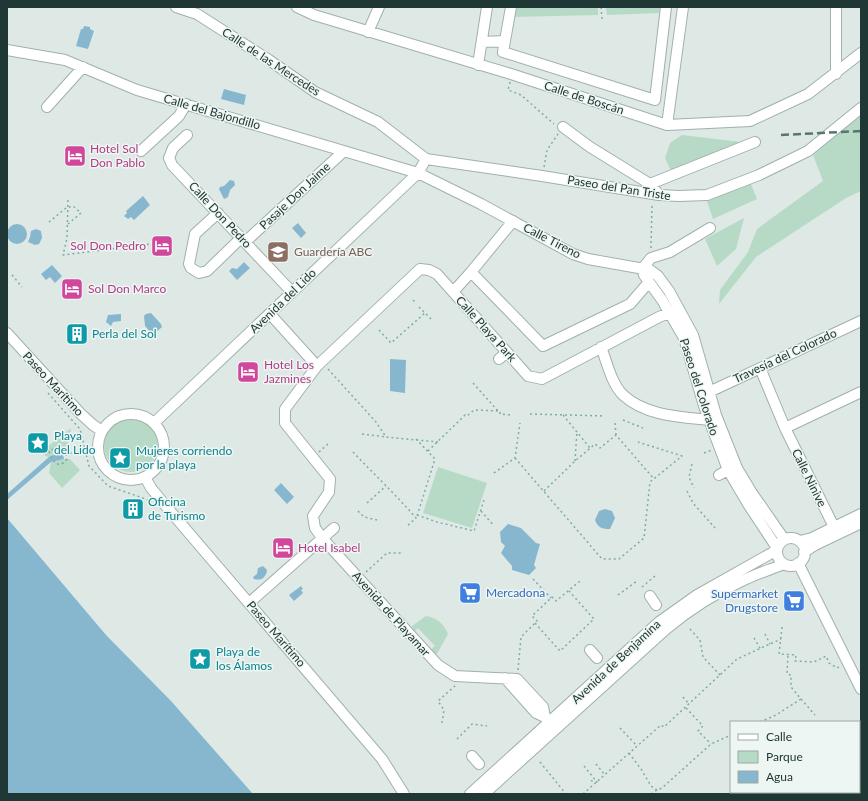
<svg xmlns="http://www.w3.org/2000/svg" width="868" height="801" viewBox="0 0 868 801" font-family="Lato,sans-serif">
<rect width="100%" height="100%" fill="#dee9e6"/>
<!-- green -->
<path fill="#b6dac6" d="M514 7H598V15L512 17Z
M606 7H660L659 13 607 15Z
M861 114V191L846 198 756 257 719 304 720 290 748 252 757 229 823 181 813 155Z
M682 135 741 142 672 173 665 158 670 143Z
M751 184 757 199 713 219 707 201Z
M744 218 736 249 717 266 705 239Z
M104 445a27 27 0 1 1 54 0a27 27 0 1 1-54 0Z
M71 428 70 438 66 448 49 457 45 456 43 452 46 448Z
M64 459H70L80 470 62 488 49 473 51 462Z
M438 467 487 483 472 528 423 513Z
M426 616C436 617 445 625 448 634L437 654 429 651 435 646 418 628 414 632 412 626Z"/>
<!-- water -->
<path fill="#86b7ce" d="M84 26 90 27V29L94 31 88 49 76 46 81 29H83Z
M224 89 246 95 244 105 221 99Z
M230 180 234 181 235 185 230 190 228 197 224 199 219 189 220 187 224 186Z
M143 196 150 205 134 220 131 217 128 219 124 216 127 213 126 211Z
M298 223 306 233 301 238 292 228Z
M7 234a10 10 0 1 1 20 0a10 10 0 1 1-20 0Z
M36 229 41 231 42 238 39 244 35 245 28 242 30 237 31 231Z
M244 262 250 268 237 280 229 271 232 268 237 269Z
M52 265 62 276 55 283 50 277 46 280 41 274Z
M151 313 161 324 162 327 153 335 145 326 144 316 146 314Z
M121 314V321L113 322 111 326 106 322 108 315Z
M390 359 406 360 405 393 390 391Z
M62 451 64 459 51 462 7 500V494L49 457Z
M281 483 294 497 287 504 274 490Z
M605 509 612 511 615 518 610 529C602 529 598 528 595 520L599 511Z
M7 518 106 635 171 701 253 794H7Z
M508 524 521 528 536 543 540 544 534 565 536 568 529 575 512 570V566L501 553 505 546 501 542 500 532Z
M263 566 267 570C266 578 261 581 254 579L253 577 257 574 258 568Z
M301 586 303 589 301 590 303 593 294 601 289 595Z"/>
<g fill="none" stroke-linecap="round" stroke-linejoin="round">
<!-- minor casing -->
<g stroke="#a1b0ad" stroke-width="12">
<path id="minor" d="M176 7 197 14 269 60 315 92 378 122 426 159 542 176 659 195 679 196 707 195 759 175 808 151 861 108
M297 7 314 15 511 74 667 125 750 121 808 94 861 53
M511 7 503 52 655 100 666 7
M368 32 379 7
M482 42 505 41
M7 50 65 60 137 90 418 173 481 204 573 254 588 259 650 270 658 276 669 291 693 335 716 415 737 468 752 493 784 539
M478 65 487 7
M836 74V7
M47 107 83 67
M667 125 683 7
M563 127 590 147 650 184 659 195
M187 135 173 148 169 158 172 165 292 292
M141 151 179 116 186 104
M650 184 755 142
M218 213 195 234 189 264 191 268 199 273 207 271 241 238
M245 242 344 151
M642 269 644 275 662 300 684 338 705 409 728 470 748 504 777 548
M642 269 651 258 670 252 710 228
M471 272 513 221
M453 292 471 272 543 346 630 304 649 282
M270 314 317 366 285 409V423L330 479 329 492 313 516 315 528 323 539 438 665 455 676 517 679 543 707 545 717
M7 333 81 414 93 425 102 431
M601 347C607 362 611 383 623 395 646 416 680 417 709 420
M499 359 507 352
M317 366 420 269 429 270 437 274 528 376 542 379 659 317 679 309
M760 368 785 428 834 527
M709 392 861 321
M98 447a33 33 0 1 1 66 0a33 33 0 1 1-66 0Z
M154 423 418 173 426 159
M785 428 861 392
M719 475 728 470
M145 477 151 488 165 505 382 759 404 794
M777 552a14 14 0 1 1 28 0a14 14 0 1 1-28 0Z
M800 541 812 538 861 514
M804 552 815 545 861 523
M798 563 861 689
M650 596 656 605
M249 603 334 528
M590 650 597 658
M505 678 536 713 545 717 547 720
M472 756 479 764
M470 794 659 622 697 595 777 550
M484 794 665 630C690 609 717 592 746 579 759 573 772 569 784 564"/>
</g>
<!-- path -->
<path stroke="#7eaca5" stroke-width="1.5" stroke-dasharray="2 3" stroke-linecap="butt" d="M601 7 602 19
M510 82 508 90 521 95 554 124
M544 167 547 150 558 134
M68 200 67 238 63 255 151 244
M49 222 66 208 73 206 81 213 68 224
M651 248 652 204
M12 275 22 287
M413 300 415 302
M419 307 432 320
M379 330 391 343 425 313
M328 369 376 422 386 437 438 442
M473 383 498 411
M48 393 80 429 89 466 108 486 146 499 151 503
M530 414 605 416
M563 415 590 448
M623 420 643 428
M615 423 616 435
M362 434 386 437
M416 439 435 459 417 516
M428 451 465 415 467 416 474 410 500 411V414L511 415
M319 452 328 444
M353 452C374 474 396 495 416 518L406 527
M704 453 712 450
M66 454 67 459C58 471 52 460 49 451 56 447 62 449 66 454L78 452
M515 458 602 559H619L644 538 650 482 682 456 638 442
M575 461 577 431
M692 464 689 477 694 488
M494 473 515 458 520 423
M544 491 575 461 595 444 600 448 616 435 654 479
M687 491 693 503 715 528
M367 503 386 486
M358 511 364 517 377 520
M481 511 494 526
M417 515 437 522 474 531 484 500
M366 572 387 553H403
M533 579 551 598
M642 587 655 576
M618 595 637 581
M535 623 560 651 594 619 569 591
M782 627 779 654 796 655 795 661 814 662 826 656 829 663 837 668 840 666
M690 629 700 640 703 657 720 675
M765 634 770 644
M754 638 760 648
M518 670 521 637 537 621 532 616 552 597 556 601 580 581
M683 697 689 704
M801 699 815 715
M686 708 703 726 698 731 711 744
M760 722 776 715 801 699 791 687V675L787 674 788 655
M442 723 444 710 438 701 456 685
M620 728 637 746
M457 739 472 724 487 726
M629 753 641 769 651 786 657 790
M540 762 566 794
M596 764 605 775
M584 766 597 782 588 780
M583 794 661 725 664 727 737 659 781 639
M651 794 657 790 662 788 711 744 731 735"/>
<!-- minor -->
<use href="#minor" stroke="#fff" stroke-width="10"/>
<!-- rail -->
<path stroke="#5a7471" stroke-width="2.5" stroke-dasharray="8 4" stroke-linecap="butt" d="M781 135 861 131"/>
</g>
<!-- icons -->
<defs>
<g id="hotel-square" transform="scale(1.15)"><rect x="-9" y="-9" width="18" height="18" rx="4" fill="#d1479c" stroke="#eef6f3"/><path d="M-6-4.5h1.5V1H6V5H4.5V3h-9V5H-6ZM-4 0a1.8 1.8 0 1 1 3.6 0ZM.5 0V-2.5h3Q6-2.5 6 0Z" fill="#fff"/></g>
<g id="school-square" transform="scale(1.15)"><rect x="-9" y="-9" width="18" height="18" rx="4" fill="#8d6e63" stroke="#eef6f3"/><path d="M0-5L7-2L0 1L-7-2ZM-4 1L0 2.5L4 1V4Q0 6-4 4Z" fill="#fff"/></g>
<g id="building-square" transform="scale(1.15)"><rect x="-9" y="-9" width="18" height="18" rx="4" fill="#0f9aa8" stroke="#eef6f3"/><path d="M-4-6H4V6H1V3H-1V6H-4ZM-2.5-4.3h1.7v1.8h-1.7ZM.8-4.3h1.7v1.8H.8ZM-2.5-1h1.7V.8h-1.7ZM.8-1h1.7V.8H.8Z" fill="#fff"/></g>
<g id="sight-square" transform="scale(1.15)"><rect x="-9" y="-9" width="18" height="18" rx="4" fill="#0f9aa8" stroke="#eef6f3"/><path d="M0-6L1.8-2.2L6-1.7L2.9 1.2L3.7 5.4L0 3.3L-3.7 5.4L-2.9 1.2L-6-1.7L-1.8-2.2Z" fill="#fff"/></g>
<g id="supermarket-square" transform="scale(1.15)"><rect x="-9" y="-9" width="18" height="18" rx="4" fill="#3f7fe0" stroke="#eef6f3"/><path d="M-6-5.5h2.5l.6 2H6L4.5 2H-2.5L-4.4-4H-6ZM-1.5 3.2a1.3 1.3 0 1 0 .1 0ZM3 3.2a1.3 1.3 0 1 0 .1 0Z" fill="#fff"/></g>
</defs>
<g fill-rule="evenodd">
<use href="#hotel-square" x="75" y="156"/>
<use href="#hotel-square" x="162" y="246"/>
<use href="#school-square" x="278" y="252"/>
<use href="#hotel-square" x="72" y="289"/>
<use href="#building-square" x="77" y="334"/>
<use href="#hotel-square" x="248" y="372"/>
<use href="#sight-square" x="38" y="443"/>
<use href="#sight-square" x="120" y="458"/>
<use href="#building-square" x="133" y="509"/>
<use href="#hotel-square" x="283" y="548"/>
<use href="#supermarket-square" x="470" y="593"/>
<use href="#supermarket-square" x="794" y="601"/>
<use href="#sight-square" x="200" y="659"/>
</g>
<g text-anchor="middle" stroke-width="3" stroke-linejoin="round" paint-order="stroke">
<!-- street labels -->
<g font-size="12" fill="#203835" stroke="#eef6f3">
<text transform="translate(271 62) rotate(33)" y="4">Calle de las Mercedes</text>
<text transform="translate(584 98) rotate(18)" y="4">Calle de Boscán</text>
<text transform="translate(212 112) rotate(16)" y="4">Calle del Bajondillo</text>
<text transform="translate(619 188) rotate(9)" y="4">Paseo del Pan Triste</text>
<text transform="translate(295 196) rotate(-43)" y="4">Pasaje Don Jaime</text>
<text transform="translate(220 215) rotate(47)" y="4">Calle Don Pedro</text>
<text transform="translate(552 241) rotate(27)" y="4">Calle Tireno</text>
<text transform="translate(283 301) rotate(-44)" y="4">Avenida del Lido</text>
<text transform="translate(486 329) rotate(48)" y="4">Calle Playa Park</text>
<text transform="translate(785 356) rotate(-25)" y="4">Travesía del Colorado</text>
<text transform="translate(53 384) rotate(47)" y="4">Paseo Marítimo</text>
<text transform="translate(699 387) rotate(72)" y="4">Paseo del Colorado</text>
<text transform="translate(809 478) rotate(64)" y="4">Calle Ninive</text>
<text transform="translate(391 614) rotate(48)" y="4">Avenida de Playamar</text>
<text transform="translate(276 634) rotate(49)" y="4">Paseo Marítimo</text>
<text transform="translate(616 662) rotate(-43)" y="4">Avenida de Benjamina</text>
</g>
<!-- hotel labels -->
<g font-size="12" fill="#b23c85" stroke="#eef6f3" text-anchor="start">
<text x="90" y="153">Hotel Sol<tspan x="90" dy="14">Don Pablo</tspan></text>
<text x="146" y="250" text-anchor="end">Sol Don Pedro</text>
<text x="88" y="293">Sol Don Marco</text>
<text x="264" y="369">Hotel Los<tspan x="264" dy="14">Jazmines</tspan></text>
<text x="298" y="552">Hotel Isabel</text>
</g>
<!-- education labels -->
<g font-size="12" fill="#785e54" stroke="#eef6f3" text-anchor="start">
<text x="294" y="256">Guardería ABC</text>
</g>
<!-- culture labels -->
<g font-size="12" fill="#0d838f" stroke="#eef6f3" text-anchor="start">
<text x="92" y="338">Perla del Sol</text>
<text x="54" y="440">Playa<tspan x="54" dy="14">del Lido</tspan></text>
<text x="136" y="455">Mujeres corriendo<tspan x="136" dy="14">por la playa</tspan></text>
<text x="148" y="506">Oficina<tspan x="148" dy="14">de Turismo</tspan></text>
<text x="216" y="656">Playa de<tspan x="216" dy="14">los Álamos</tspan></text>
</g>
<!-- shop labels -->
<g font-size="12" fill="#366cbe" stroke="#eef6f3" text-anchor="start">
<text x="486" y="597">Mercadona</text>
<text x="778" y="598" text-anchor="end">Supermarket<tspan x="778" dy="14">Drugstore</tspan></text>
</g>
</g>
<!-- border -->
<rect width="868" height="801" fill="none" stroke="#203835" stroke-width="16"/>
<!-- legend -->
<rect x="730" y="721" width="130" height="72" fill="#eef6f3" stroke="#9caaa7"/>
<rect x="738" y="734" width="20" height="6" fill="#ffffff" stroke="#9caaa7"/>
<text x="766" y="741" font-size="12" fill="#203835">Calle</text>
<rect x="738" y="751" width="20" height="12" fill="#b6dac6" stroke="#9caaa7"/>
<text x="766" y="761" font-size="12" fill="#203835">Parque</text>
<rect x="738" y="771" width="20" height="12" fill="#86b7ce" stroke="#9caaa7"/>
<text x="766" y="781" font-size="12" fill="#203835">Agua</text>
</svg>
